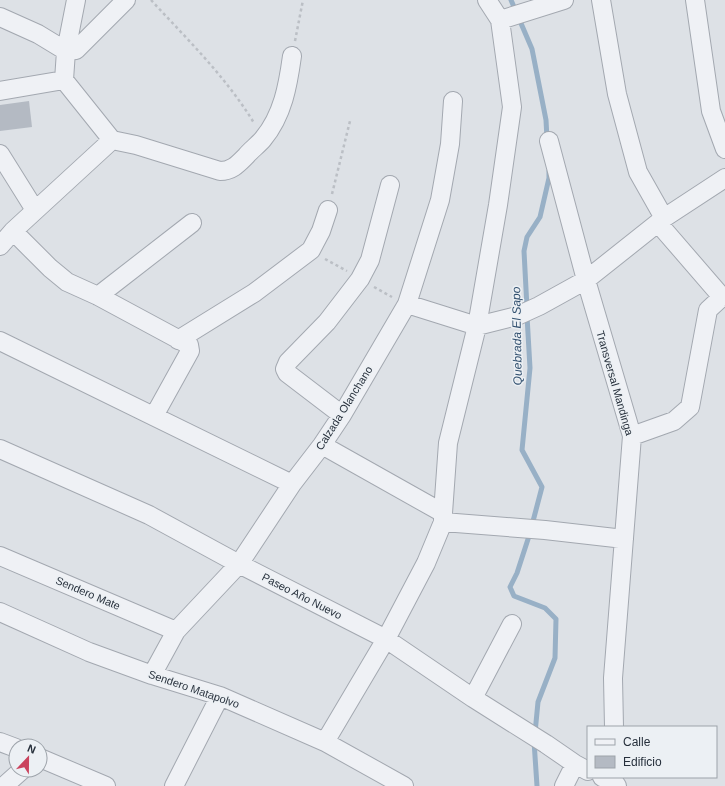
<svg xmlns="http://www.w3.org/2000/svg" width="725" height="786" viewBox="0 0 725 786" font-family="Arial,sans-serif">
<rect width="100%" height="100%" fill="#dde1e6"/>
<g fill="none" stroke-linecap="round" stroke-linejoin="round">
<!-- stream -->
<path stroke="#98b0c6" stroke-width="5" d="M511 0 532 49 546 120 547 139
M527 308 524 251 527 237 540 217 549 178V171
M527 316 530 368 522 450 542 487 532 525
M530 533 517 573 510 587 514 596 545 608 556 619 555 658 538 702 535 733
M534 741 537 786"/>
</g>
<!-- building -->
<path fill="#b4bac3" d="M29 101 32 127 0 131V105Z"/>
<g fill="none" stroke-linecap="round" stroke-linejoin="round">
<!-- minor casing -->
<g stroke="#a3a8b0" stroke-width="20">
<path id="minor" d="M76 0 66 51 64 80 112 140 136 145 220 171C232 171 238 164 246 156 251 150 258 145 263 139 283 115 288 85 292 56
M601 0 617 94 638 172 664 218
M695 0 711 111 725 149
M0 17 38 34 66 51 76 50 126 0
M500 20 564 0
M0 91 64 80
M549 141 586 280 632 436 613 678 614 727
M0 154 35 210
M658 223 722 297
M13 231 50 268 67 282 98 296 189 345 190 351 154 416
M0 246 13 231 112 140
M98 296 192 223
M407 304 477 326 517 316 539 306 586 280 664 218 725 178
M178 340 254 293 311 250 321 231 328 210
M0 341 292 484
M342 415 287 373 285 369 288 362 327 322 360 279 370 260 390 185
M632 436 674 421 690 407 708 310 722 297 725 296
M322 445 443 513
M0 449 149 515 239 564 386 639 473 698 546 744 575 764 588 771
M443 522 545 530 624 539
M0 556 176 631
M0 612 89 652 152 675 220 696 325 742 404 786
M152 675 176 631 239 564 292 484 322 445 342 415 407 304 440 200 450 144 453 101
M473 698 512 624
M0 742 16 748
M325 742 386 639 426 563 443 522V513L448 443 477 326 498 205 512 107 500 20 487 0
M40 758 106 786
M602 777 615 783 617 786
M4 786 22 770
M174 786 220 696
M564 786 575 764"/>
</g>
<!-- path -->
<path stroke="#bbbfc5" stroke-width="2.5" stroke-dasharray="3 3" stroke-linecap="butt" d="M151 0C187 39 226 77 254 123
M295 41 303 0
M332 194 350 121
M325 259 347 271
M374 287 392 297"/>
<!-- minor -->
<use href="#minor" stroke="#eff1f5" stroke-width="18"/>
</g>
<g text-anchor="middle" stroke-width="3" stroke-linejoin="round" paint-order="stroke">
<!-- street labels -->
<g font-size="11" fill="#27303c" stroke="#ecf0f4">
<text transform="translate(615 383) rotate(74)" y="4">Transversal Mandinga</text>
<text transform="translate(344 408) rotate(-58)" y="4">Calzada Olanchano</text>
<text transform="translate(88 593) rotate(23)" y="4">Sendero Mate</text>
<text transform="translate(302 596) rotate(27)" y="4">Paseo Año Nuevo</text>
<text transform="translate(194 689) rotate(19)" y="4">Sendero Matapolvo</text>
</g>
<!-- water labels -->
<g font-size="12" font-style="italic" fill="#32506f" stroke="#ecf0f4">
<text transform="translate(517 336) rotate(-91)" y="4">Quebrada El Sapo</text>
</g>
</g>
<!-- legend -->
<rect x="587" y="726" width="130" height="52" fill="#ecf0f4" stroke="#9da3aa"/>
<rect x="595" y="739" width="20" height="6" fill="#eff1f5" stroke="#9da3aa"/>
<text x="623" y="746" font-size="12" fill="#27303c">Calle</text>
<rect x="595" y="756" width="20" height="12" fill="#b4bac3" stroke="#9da3aa"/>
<text x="623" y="766" font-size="12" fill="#27303c">Edificio</text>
<!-- north arrow -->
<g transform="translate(28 758) rotate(22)"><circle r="19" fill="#ecf0f4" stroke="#9da3aa"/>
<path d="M0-3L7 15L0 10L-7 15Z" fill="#ca435e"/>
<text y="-6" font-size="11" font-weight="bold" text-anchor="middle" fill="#27303c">N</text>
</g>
</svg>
